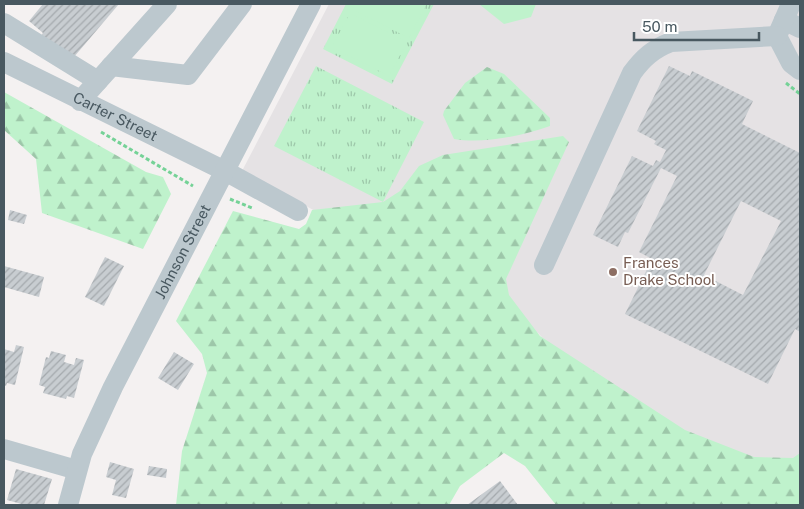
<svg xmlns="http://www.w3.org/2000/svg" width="804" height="509" viewBox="0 0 804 509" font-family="'Public Sans',sans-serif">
<defs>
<pattern id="grass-tufts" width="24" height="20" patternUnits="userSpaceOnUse" patternTransform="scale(1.25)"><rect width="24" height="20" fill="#bff2cc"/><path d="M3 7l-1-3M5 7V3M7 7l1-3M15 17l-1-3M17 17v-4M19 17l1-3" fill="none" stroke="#9dc7a9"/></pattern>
<pattern id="forest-firs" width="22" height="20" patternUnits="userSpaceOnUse" patternTransform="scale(1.25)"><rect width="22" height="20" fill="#bff2cc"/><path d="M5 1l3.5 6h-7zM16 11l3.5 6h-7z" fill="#9dc7a9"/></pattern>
<pattern id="building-hatch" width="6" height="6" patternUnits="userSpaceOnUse" patternTransform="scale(1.25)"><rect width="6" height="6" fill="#c8cdd1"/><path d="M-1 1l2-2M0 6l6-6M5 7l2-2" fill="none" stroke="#a4a9ad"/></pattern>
</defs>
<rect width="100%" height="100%" fill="#f4f1f1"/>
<!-- education -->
<path fill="#e5e2e4" d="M329 4H800V505L621 421 538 333 242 171Z"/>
<!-- grass -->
<path fill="url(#grass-tufts)" d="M346 4H434L392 84 323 49Z
M316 66 424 122 383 202 274 146Z"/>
<!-- forest -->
<path fill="url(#forest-firs)" d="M487 67 504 74 550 118V126C522 136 483 144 454 139L443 115 444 111 465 83Z
M4 92 146 172 163 177 171 194 143 249 42 213 36 159 4 130Z
M563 136 569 142 506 279 509 295 540 336 685 430 754 457 793 458 800 453V505H556L525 466 504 453 460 486 449 505H176L182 451 207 373 202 354 176 321 233 211 299 229 306 224 312 210 383 202 400 191 419 166 443 155Z"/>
<!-- pitch -->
<path fill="#bff2cc" d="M355 4H424L426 5 409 38 352 9Z
M479 4H536L531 17 504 24Z
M350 13 407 42 389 76 332 47Z"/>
<!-- building -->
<path fill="url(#building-hatch)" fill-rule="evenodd" d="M43 4H119L74 57 40 37 43 33 29 21Z
M669 66 690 76 692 71 753 101 742 124 800 153V332L795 329 768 384 625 314 652 259 639 252 677 176 661 168 628 233 625 232 618 247 593 235 632 156 653 166 656 160 660 162 666 150 654 144 656 141 637 131ZM741 201 781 221 743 295 704 275Z
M10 210 27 215 24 224 8 220Z
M105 257 124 266 104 306 85 297Z
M4 266 44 277 39 297 4 287Z
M16 345 24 347 15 385 7 383 6 386 4 385V349L14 352Z
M51 351 66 355 64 362 74 365 76 358 84 360 74 398 67 396 66 399 43 393 45 387 39 385 46 357 49 358Z
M174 352 194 364 178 390 158 378Z
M110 462 134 469 126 498 112 495 116 480 106 477Z
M149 466 167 469 166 478 147 475Z
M16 469 52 479 44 505H25L7 500Z
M500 481 518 505H467Z"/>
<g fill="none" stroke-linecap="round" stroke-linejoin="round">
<!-- path -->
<path stroke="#75d297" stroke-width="3" stroke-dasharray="4 2.5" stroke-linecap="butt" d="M786 83 800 94
M101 132 193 186
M230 199 252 208"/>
<!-- minor -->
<g stroke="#bcc8ce" stroke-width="20">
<path d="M784 20 800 28"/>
<path d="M4 23 98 81"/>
<path d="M777 36 791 63 800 70"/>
<path d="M777 36 791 4"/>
<path id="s1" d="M4 62 225 171 298 211"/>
<path d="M111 66 188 75 242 4"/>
<path d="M80 101 167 4"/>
<path d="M544 265 632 73C643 58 653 49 671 42L777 36"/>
<path d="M4 449 77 470"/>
<path id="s2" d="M68 505 82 454 113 387 311 4"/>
</g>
</g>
<!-- markers -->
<circle fill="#8d6e63" stroke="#fff" stroke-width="2" cx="613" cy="272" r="5"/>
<g text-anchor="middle" stroke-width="4" stroke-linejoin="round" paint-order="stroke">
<!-- street labels -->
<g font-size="15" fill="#485860" stroke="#fff">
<text dy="5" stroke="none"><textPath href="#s1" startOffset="124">Carter Street</textPath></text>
<text dy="5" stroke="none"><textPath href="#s2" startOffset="279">Johnson Street</textPath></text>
</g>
<!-- education labels -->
<g font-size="15" fill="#785e54" stroke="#fff" text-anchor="start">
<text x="623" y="268">Frances<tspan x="623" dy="17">Drake School</tspan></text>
</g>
</g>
<!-- border -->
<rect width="804" height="509" fill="none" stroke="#485860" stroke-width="10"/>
<!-- scale -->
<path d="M634 32v8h125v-8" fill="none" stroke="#485860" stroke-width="2.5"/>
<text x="642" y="32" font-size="15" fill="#485860" stroke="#ffffff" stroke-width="4" paint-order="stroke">50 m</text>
</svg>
